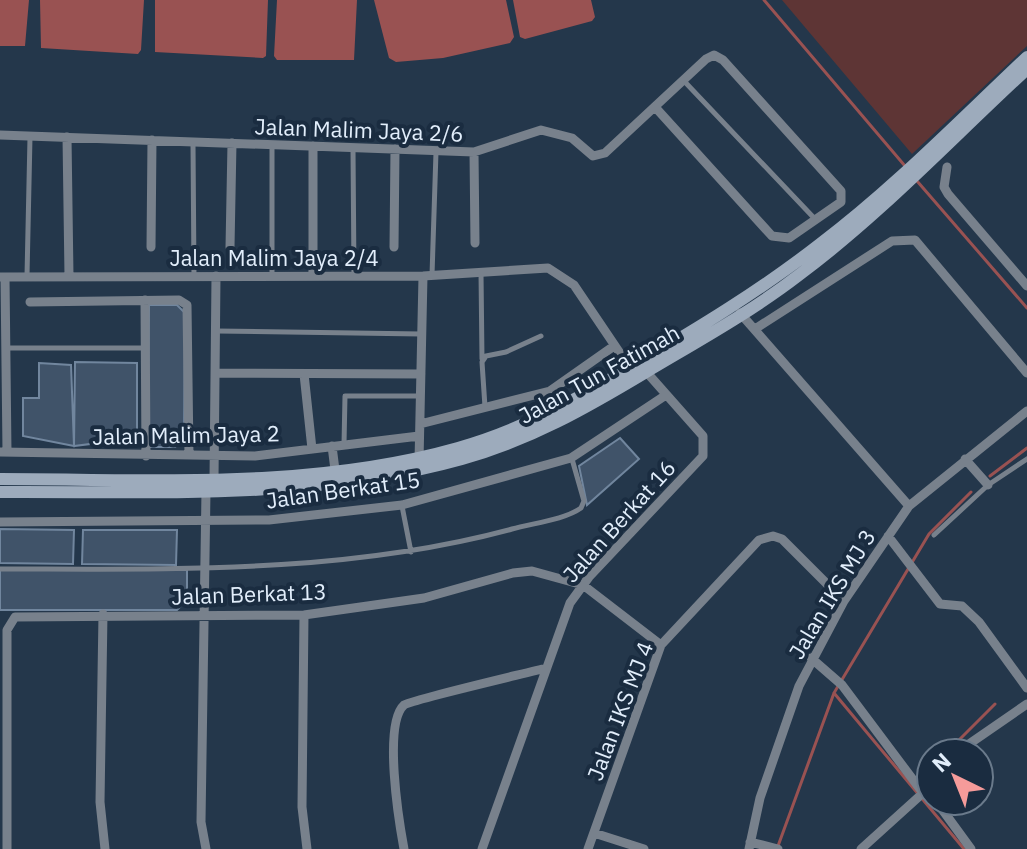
<svg xmlns="http://www.w3.org/2000/svg" width="1027" height="849" viewBox="0 0 1027 849" font-family="'IBM Plex Sans',sans-serif">
<rect width="100%" height="100%" fill="#24374b"/>
<!-- green -->
<path fill="#5e3535" d="M782 0H1027V46L912 154Z"/>
<!-- water -->
<path fill="#995252" d="M0 0H29L25 46H0Z
M40 0H144L141 50 138 54 41 48Z
M155 0H268L266 56 263 58 155 52Z
M277 0H357L354 60H277L274 56Z
M374 0H506L514 37 510 43 443 58 396 62 389 58Z
M513 0H591L595 17 592 21 525 39 520 37Z"/>
<g fill="none" stroke-linecap="round" stroke-linejoin="round">
<!-- stream -->
<path stroke="#995252" stroke-width="3" d="M764 0 905 166
M917 181 1027 308
M990 476 1027 448
M834 693 964 849
M946 753 995 704
M917 781 931 768
M778 846 834 693 929 534 971 492"/>
</g>
<!-- building -->
<path fill="#405369" stroke="#71869e" stroke-width="2" d="M149 305H177L185 313 184 439 175 447H148Z
M75 362 137 363V438L74 446Z
M39 363 71 365 74 446 23 436V398H39Z
M620 438 639 459 587 505 579 466Z
M0 529 74 530 73 564 0 563Z
M83 530H177L176 565 82 564Z
M0 570H187V600L177 610H0Z"/>
<g fill="none" stroke-linecap="round" stroke-linejoin="round">
<!-- service -->
<path stroke="#78818c" stroke-width="5" d="M684 81 815 219
M193 143 194 276
M353 149 354 275
M481 273 482 359
M432 275 436 152
M27 276 30 137
M272 276V146
M217 331 421 334
M7 348H145
M485 407 482 362 486 356 506 352 541 336
M344 444 345 396H420
M402 506 411 552
M934 535 988 485 1027 459
M0 569C171 569 346 574 512 529 533 523 564 520 581 508L584 501 572 459"/>
<!-- minor -->
<path stroke="#78818c" stroke-width="9" d="M0 135 474 152 541 130 572 138 593 156 605 153 706 59 714 55 723 60 841 191V202L789 238 772 236 655 107
M67 137 69 276
M474 152 475 243
M947 167 944 187 948 194 1027 286
M151 247 152 140
M230 247 232 143
M394 247 395 149
M313 276V146
M0 277 423 276 548 268 574 285 630 368
M5 277 7 452
M145 300 146 456
M30 302 179 300 187 305 189 455
M740 313 909 506
M755 329 892 241 915 240 1027 373
M215 373 421 374
M304 374 312 449
M420 424 550 391 614 346
M332 446 335 470
M0 452 255 456 419 436
M965 459 988 485
M419 461 423 276
M214 479 216 276
M206 491 201 822 206 849
M0 522 269 520 402 505 571 458 666 395
M888 536 940 604 962 606 979 622 1027 688
M103 614 100 802 105 849
M304 615 302 807 307 849
M811 658 842 685 923 793
M956 753 1027 704
M936 801 971 849
M594 833 644 849
M750 842 778 849
M7 849V630L15 617 304 615 424 598 513 573 532 571 583 585 661 645
M404 849C399 822 383 724 404 705 410 700 527 673 546 668
M482 849 570 603 589 577 703 456V436L642 367
M588 849 661 645 759 540 773 536 782 539 844 601
M749 849 760 798 799 686 844 601 909 506 1027 411
M861 849 923 793 931 777"/>
<!-- secondary -->
<path stroke="#9dabbc" stroke-width="12" d="M0 479C152 479 310 490 458 448 522 430 575 400 633 366 697 329 761 290 820 244 894 188 959 121 1027 57
M0 492C154 491 312 501 462 459 530 440 586 408 646 372 698 341 751 312 799 275 881 214 952 138 1027 69"/>
</g>
<g text-anchor="middle" stroke-width="8" stroke-linejoin="round" paint-order="stroke">
<!-- street labels -->
<g font-size="22" fill="#e2eefb" stroke="#1a2c40">
<text transform="translate(359 130) rotate(2)" y="8">Jalan Malim Jaya 2/6</text>
<text x="274" y="266">Jalan Malim Jaya 2/4</text>
<text transform="translate(599 374) rotate(-29)" y="8">Jalan Tun Fatimah</text>
<text transform="translate(186 435) rotate(-1)" y="8">Jalan Malim Jaya 2</text>
<text transform="translate(343 490) rotate(-8)" y="8">Jalan Berkat 15</text>
<text transform="translate(619 521) rotate(-48)" y="8">Jalan Berkat 16</text>
<text transform="translate(249 594) rotate(-2)" y="8">Jalan Berkat 13</text>
<text transform="translate(832 594) rotate(-59)" y="8">Jalan IKS MJ 3</text>
<text transform="translate(620 711) rotate(-69)" y="8">Jalan IKS MJ 4</text>
</g>
</g>
<!-- north arrow -->
<g transform="translate(955 777) rotate(317)"><circle r="38" fill="#1a2c40" stroke="#6a7a8b" stroke-width="2"/>
<path d="M0-6L14 30L0 20L-14 30Z" fill="#f59b9a"/>
<text y="-12" font-size="22" font-weight="bold" text-anchor="middle" fill="#e2eefb">N</text>
</g>
</svg>
